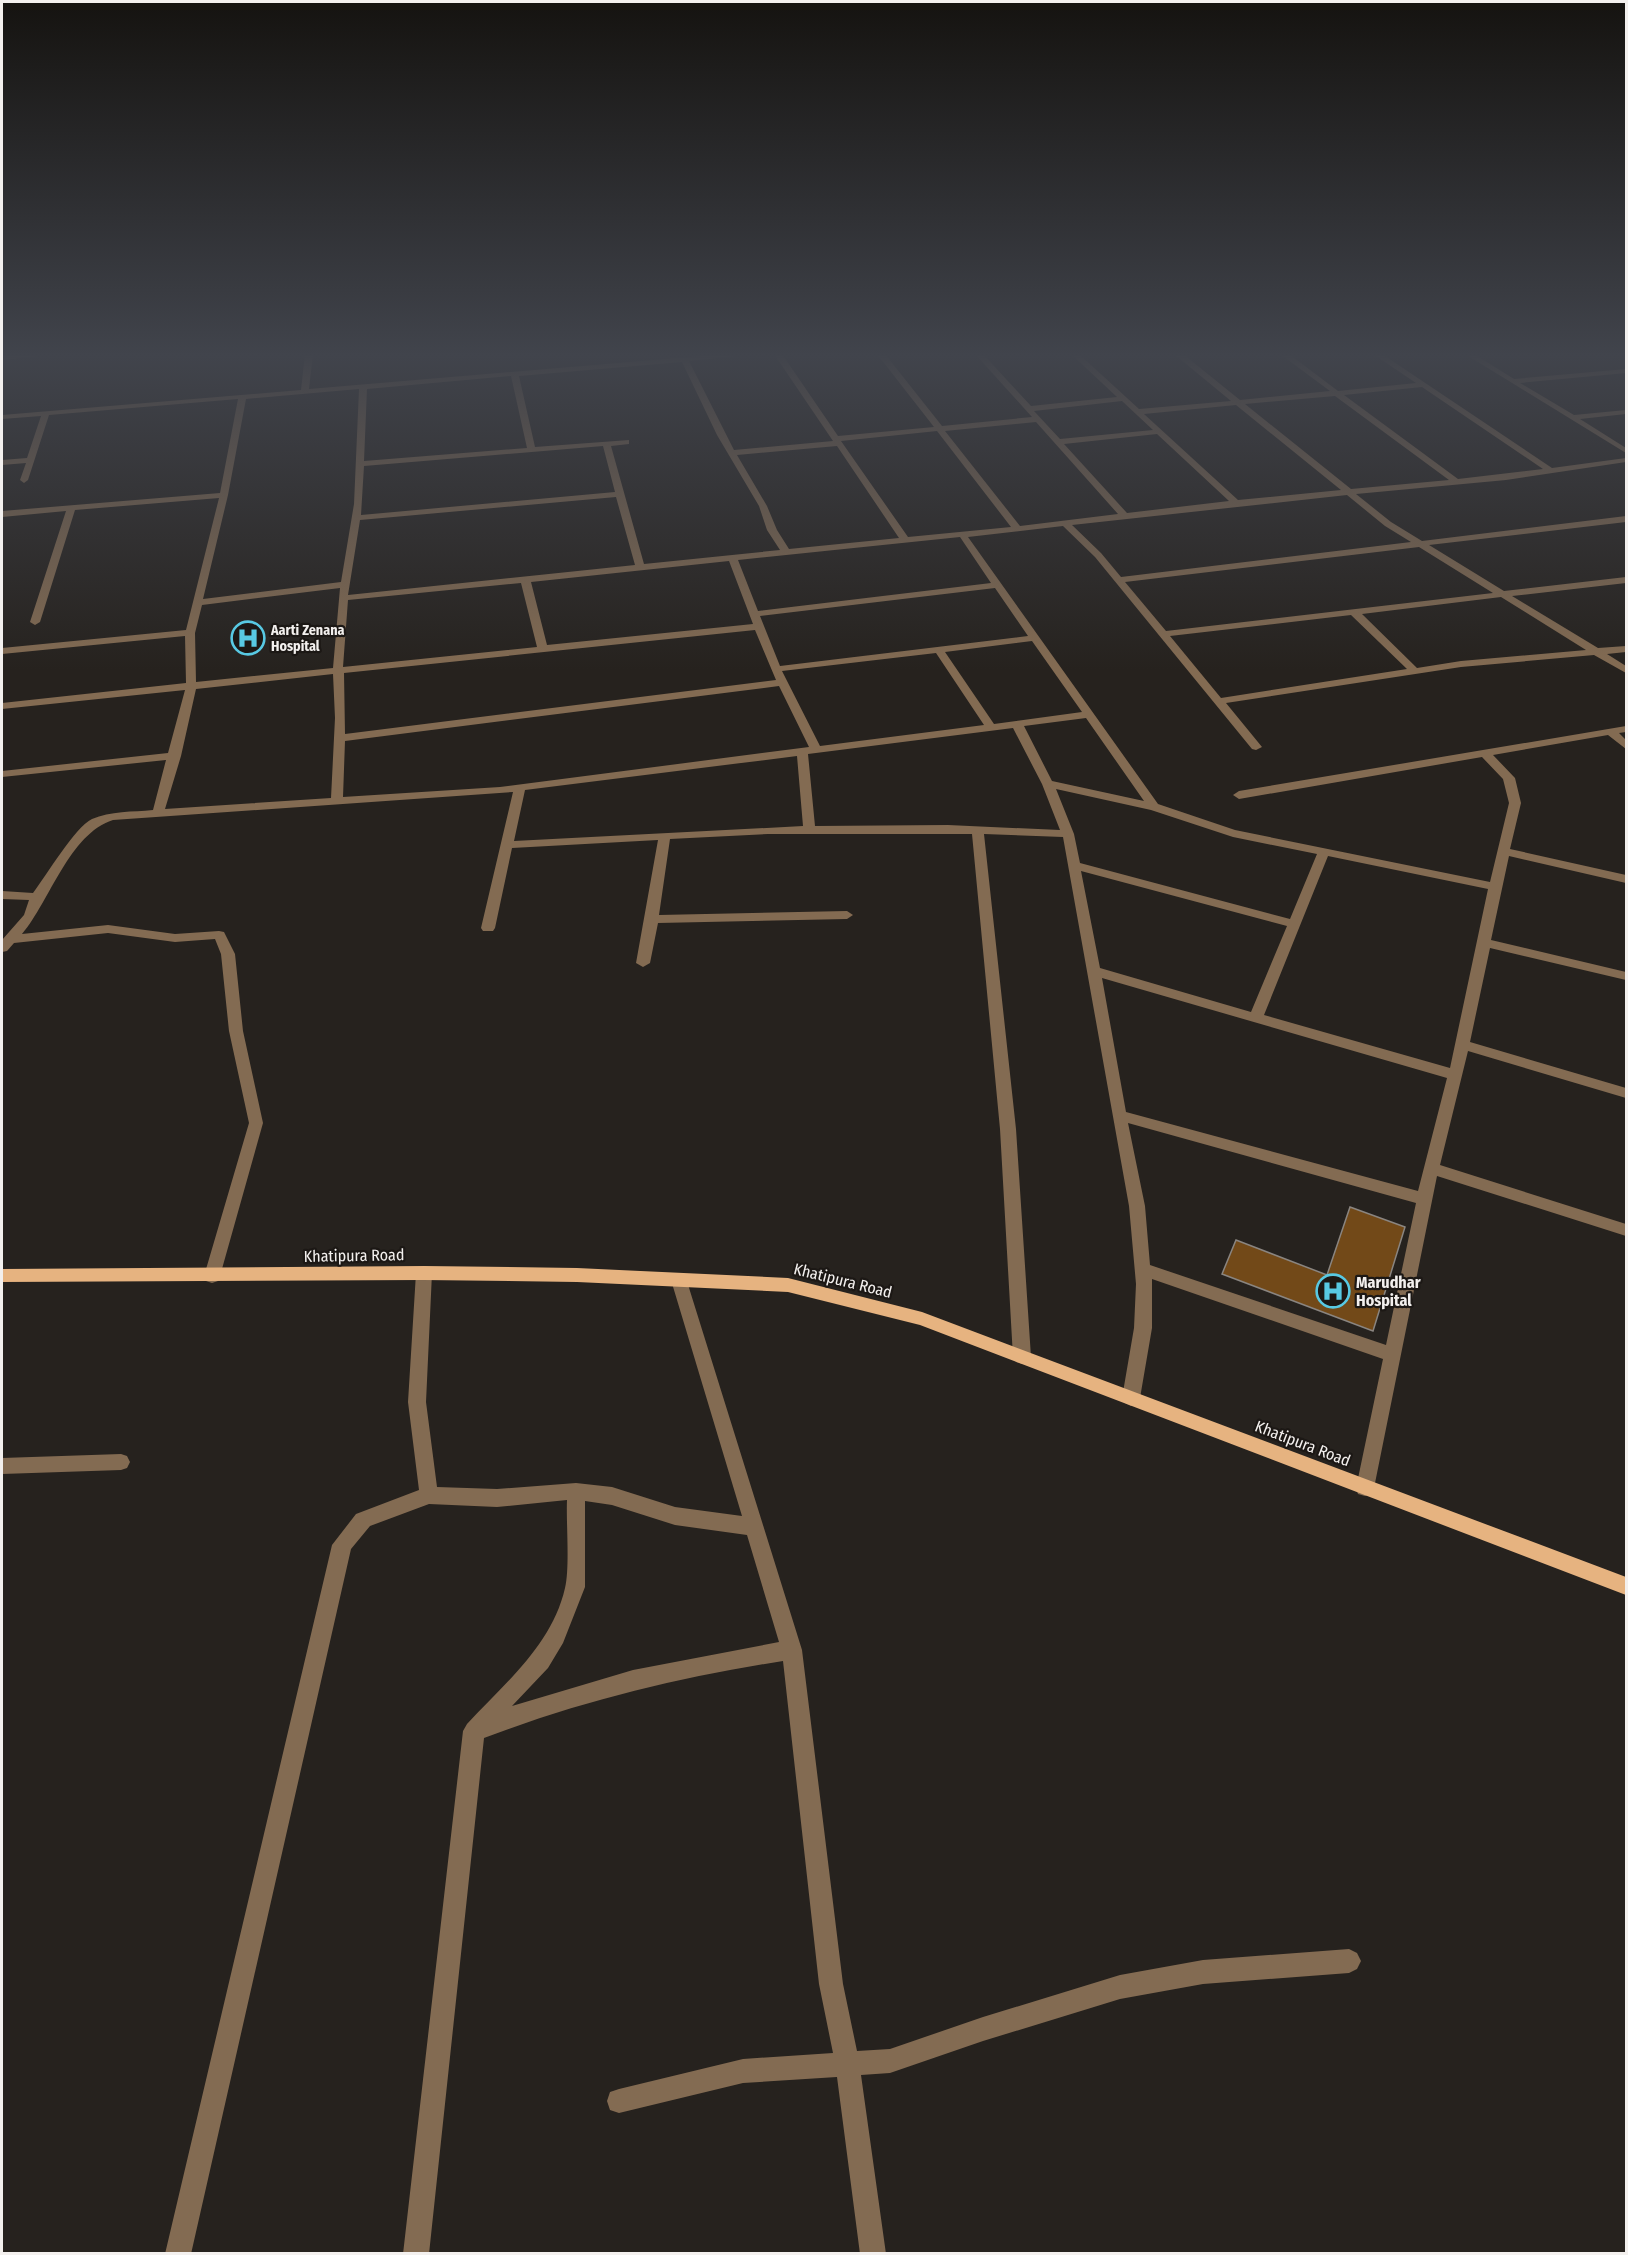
<svg xmlns="http://www.w3.org/2000/svg" width="1628" height="2255" viewBox="0 0 1628 2255" font-family="'Fira Sans Condensed',sans-serif">
<rect width="100%" height="100%" fill="#26221e"/>
<!-- building -->
<path fill="#724918" stroke="#8a8580" stroke-width="1.5" d="M1350 1207 1405 1227 1373 1331 1222 1274 1236 1240 1327 1275Z"/>
<g fill="none" stroke-linecap="round" stroke-linejoin="round">
<!-- minor -->
<path fill="#836b52" fill-rule="evenodd" d="M25 354H57L2 360V356Z
M305 354H313L309 389 724 354H754L689 361 734 450 833 441 774 354H782L838 436 934 427 877 354H885L942 426 1032 417 975 354H983L1031 406 1117 397 1071 354H1079L1139 409 1231 401 1174 354H1183L1240 400 1330 391 1280 354H1289L1338 391 1416 383 1373 354H1382L1552 468 1626 458V462L1506 480 1356 494 1391 522 1422 541 1626 516V522L1429 545 1504 591 1626 577V583L1512 596 1598 648 1626 646V652L1607 654 1626 666V673L1594 655 1461 667 1226 703 1262 747 1256 750 1252 749 1095 557 1063 526 968 537 1158 804 1235 830 1490 882 1509 803 1503 779 1482 757 1239 799 1233 795 1239 791 1626 726V732L1619 733 1626 740V749L1608 735 1493 755 1515 778 1521 803 1510 849 1626 875V883L1509 856 1491 940 1626 972V980L1490 948 1470 1042 1626 1088V1098L1468 1051 1440 1165 1626 1224V1236L1437 1176 1374 1488 1372 1494 1365 1496 1358 1494 1356 1488 1383 1359 1152 1279V1328L1140 1398 1137 1403 1131 1406 1125 1403 1122 1398 1134 1328 1136 1284 1129 1206 1063 837 984 834 1016 1129 1031 1357 1028 1362 1022 1364 1016 1362 1013 1357 1000 1129 972 834H768L670 839 659 915 847 911 853 915 847 919 658 923 650 963 643 967 636 963 658 840 512 848 495 928 493 931H483L481 928 513 792 113 820C69 834 50 901 22 934L108 925 175 934 219 931 224 932 235 954 243 1031 263 1123 220 1276 218 1281 212 1283 206 1281 204 1276 249 1123 229 1031 221 954 215 939 175 942 108 933 14 943 7 951 2 952V940L24 915 29 900 2 899V891L33 893C46 876 75 827 92 819 110 811 133 812 153 810L166 760 2 777V771L168 753 185 690 2 709V703L186 683 185 636 2 654V648L186 630 219 498 75 510 40 622 35 625 30 622 66 511 2 517V511L220 493 238 399 49 415 28 480 24 483 20 480 26 463 2 465V460L27 458 41 416 2 419V415L301 390ZM682 362 717 435 759 506 767 530 780 550 644 564 611 446 629 444V440L535 447 519 376ZM511 376 527 448 364 461 367 389ZM1422 387 1543 469 1458 479 1344 395ZM359 389 354 504 341 582 203 599 228 495 246 399ZM1335 396 1449 480 1351 489 1245 404ZM1122 401 1153 430 1060 439 1034 411ZM1236 405 1341 490 1238 500 1144 414ZM1036 422 1118 514 1020 526 945 431ZM937 431 1011 527 908 537 841 441ZM1157 434 1229 501 1127 513 1064 444ZM603 446 615 492 361 515 364 466ZM837 446 899 538 789 549 777 530 767 506 737 455ZM1347 495 1385 526 1411 542 1121 577 1101 553 1072 525ZM616 497 635 565 348 595 360 520ZM960 537 991 583 758 611 738 560ZM1419 547 1493 593 1166 631 1125 582ZM729 561 753 624 547 645 531 582ZM521 583 537 647 343 667 348 600ZM340 588 333 668 196 682 195 633 202 605ZM995 588 1028 636 780 666 760 616ZM1501 597 1586 650 1461 661 1417 668 1362 614ZM1351 615 1407 669 1221 698 1170 636ZM755 630 776 680 345 734 344 673ZM1032 641 1082 712 994 724 945 652ZM936 653 984 725 820 746 782 671ZM333 674 335 718 331 798 165 809 181 756 196 689ZM779 686 809 747 500 787 343 797 345 741ZM1086 718 1144 801 1052 781 1024 726ZM1013 728 1042 784 1060 830 948 825 815 826 808 754ZM797 756 803 826 514 841 525 790ZM1056 789 1151 810 1233 837 1317 854 1290 919 1080 863 1074 834ZM1328 856 1488 889 1450 1068 1264 1015ZM1081 871 1287 926 1251 1012 1100 968ZM1102 978 1447 1078 1418 1191 1126 1112ZM1128 1123 1416 1203 1386 1345 1150 1265 1145 1206Z
M1465 354H1474L1514 379 1626 369V373L1520 383 1574 415 1626 410V414L1580 419 1626 448V453Z
M424 1266 430 1268 432 1273 426 1402 437 1487 497 1489 576 1483 612 1487 675 1507 742 1516 671 1280 673 1275 679 1273 685 1275 802 1650 843 1984 857 2051 890 2049 983 2017 1120 1975 1203 1960 1349 1949 1357 1953 1361 1961 1357 1969 1349 1973 1203 1984 1120 1999 983 2041 890 2073 861 2075 886 2254H860L837 2077 743 2083 619 2113 610 2110 607 2101 610 2092 619 2089 743 2059 833 2053 819 1984 783 1661C681 1677 581 1701 484 1738L429 2254H403L463 1731 467 1724C505 1683 552 1645 565 1588 570 1567 566 1523 567 1500L497 1507 429 1504 370 1526 351 1549 191 2254H165L332 1545 356 1514 419 1490 408 1402 416 1273 418 1268ZM585 1501 612 1505 675 1525 747 1535 779 1642 633 1670 512 1706 548 1668 563 1643 585 1587Z
M121 1454 127 1456 130 1462 127 1468 121 1470 2 1474V1458Z"/>
<!-- major -->
<path fill="#e6b380" fill-rule="evenodd" d="M424 1266 577 1268 788 1278 922 1312 1626 1577V1595L920 1325 788 1292 577 1282 424 1280 2 1282V1269Z"/>
</g>
<!-- sky -->
<linearGradient id="sky" x2="0" y2="1"><stop stop-color="#151310"/><stop offset="0.53" stop-color="#41444c"/><stop offset="1" stop-color="#41444c" stop-opacity="0"/></linearGradient>
<rect width="1628" height="670" fill="url(#sky)"/>
<!-- icons -->
<defs>
<g id="hospital-ring" transform="scale(1.725)"><circle r="9.5" fill="#1c1815" stroke="#58c9e3" stroke-width="1.5"/><path d="M-5-5h3v3.5h4V-5h3V5h-3V1.5h-4V5h-3Z" fill="#58c9e3"/></g>
</defs>
<g fill-rule="evenodd">
<use href="#hospital-ring" x="248" y="638"/>
<use href="#hospital-ring" x="1333" y="1291"/>
</g>
<g text-anchor="middle" stroke-width="4.5" stroke-linejoin="round" paint-order="stroke">
<!-- far-poi labels -->
<g font-size="14" font-weight="bold" fill="#f3f0ee" stroke="#1c1815" text-anchor="start">
<text x="271" y="635">Aarti Zenana<tspan x="271" dy="16">Hospital</tspan></text>
</g>
<!-- street labels -->
<g font-size="16" fill="#f3f0ee" stroke="#1c1815">
<text transform="translate(354 1255) rotate(-1)" y="6">Khatipura Road</text>
<text transform="translate(843 1280) rotate(14)" y="6">Khatipura Road</text>
<text transform="translate(1303 1443) rotate(21)" y="6">Khatipura Road</text>
</g>
<!-- poi labels -->
<g font-size="16" font-weight="bold" fill="#f3f0ee" stroke="#1c1815" text-anchor="start">
<text x="1356" y="1288">Marudhar<tspan x="1356" dy="18">Hospital</tspan></text>
</g>
</g>
<!-- border -->
<rect width="1628" height="2255" fill="none" stroke="#f3f0ee" stroke-width="6"/>
</svg>
